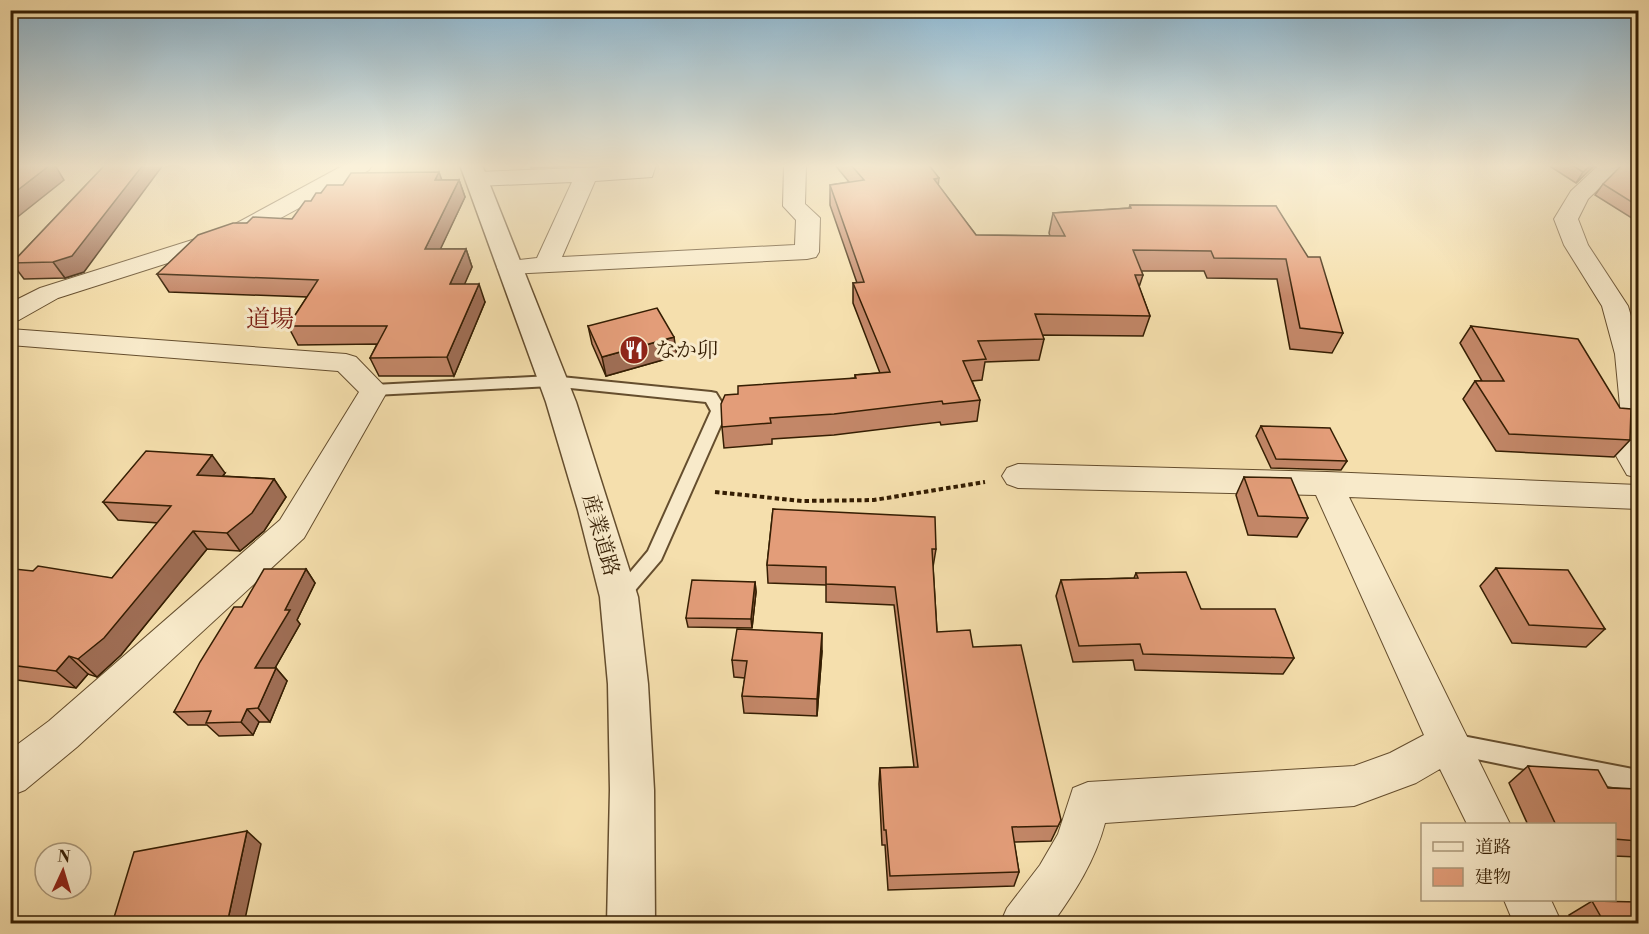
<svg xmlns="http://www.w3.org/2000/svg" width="1649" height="934" viewBox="0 0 1649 934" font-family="'Libre Bodoni','Noto Serif JP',serif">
<rect width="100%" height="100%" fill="#f5dfad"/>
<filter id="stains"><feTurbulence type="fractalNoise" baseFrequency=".00333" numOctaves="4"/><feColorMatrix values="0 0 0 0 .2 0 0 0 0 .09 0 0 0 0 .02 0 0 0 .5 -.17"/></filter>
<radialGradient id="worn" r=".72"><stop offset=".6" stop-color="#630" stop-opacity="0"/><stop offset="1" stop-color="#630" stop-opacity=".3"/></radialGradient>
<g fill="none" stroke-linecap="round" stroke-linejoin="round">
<!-- service casing -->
<g stroke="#654e2e" stroke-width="4">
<path id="service" d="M551 376 711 392 716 393 727 411 661 560 626 601 619 604 612 601 610 596 648 551 711 411 706 402 551 386 374 395 366 390 374 385Z
M1452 734 1638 770V790L1613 787 1452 754 1444 751 1441 744 1444 737Z"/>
</g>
<!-- minor casing -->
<g stroke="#654e2e" stroke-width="2">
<path id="minor" d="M344 165H372L369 170 240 240 58 298 19 320 10 322V303L40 288 224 230Z
M656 165 652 177 595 181 562 257 795 245 796 220 783 206 784 165H806L805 204 820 218 819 252 816 257 807 259 509 274 500 272 497 267 500 262 537 258 572 182 477 186 469 184 466 179 469 174 477 172Z
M1599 165H1623L1588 199 1578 219 1588 245 1628 306 1638 340V478L1627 475 1615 454 1620 406 1615 354 1602 306 1564 245 1554 219 1571 191Z
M10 329 346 354 356 357 388 390 304 538 77 747 25 790 10 796V750L49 721 280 520 359 392 338 371 10 345Z
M1018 464 1327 472 1638 485V509L1349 497 1510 824H1467L1440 769 1416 783 1354 806 1105 823C1095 861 1075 892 1052 924H1000L1007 908 1040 865 1058 834 1073 788 1088 782 1354 766 1390 753 1424 735 1316 495 1018 488 1007 484 1002 476 1007 468Z
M1504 900H1551L1562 924H1514Z"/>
</g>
<!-- tertiary casing -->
<g stroke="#654e2e" stroke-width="3">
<path id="tertiary" d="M460 165H482L576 402 638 597 648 684 654 790 655 924H607L610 790 608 684 600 597 578 510 546 402Z"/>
</g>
<!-- path -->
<path stroke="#351e03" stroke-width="4" stroke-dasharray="4.5 3" stroke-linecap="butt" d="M715 492 802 501 874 500 985 482"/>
<!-- service -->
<use href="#service" fill="#f8eaca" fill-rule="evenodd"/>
<!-- minor -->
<use href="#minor" fill="#f8eaca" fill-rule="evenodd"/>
<!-- tertiary -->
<use href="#tertiary" fill="#f8eaca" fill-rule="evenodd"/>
</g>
<!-- wall -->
<path fill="#c38768" stroke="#351e03" stroke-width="1.5" d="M105 165 84 272 65 278 24 279 12 263Z
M531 165H597L531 168Z
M835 165H929L938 185 976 235 1050 236 1049 233 1053 213 1129 208 1130 205 1276 206 1343 333 1332 353 1290 349 1277 279 1207 278 1204 271H1141L1143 275 1139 287 1150 316 1143 336 1042 335 1044 339 1039 360 985 362 982 380 972 381 980 400 977 421 941 425 940 422 834 435 772 439V444L724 448 722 427 738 394 855 378V375L880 373 853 303V283H857L830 205V185L849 182Z
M1548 165H1595L1576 183Z
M1638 165V222L1595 195 1603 184Z
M442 180H459L465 197 440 249H466L472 267 464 284 485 302 454 376H379L370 358 377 344 298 345 288 326 307 297 169 292 157 274 247 223 292 219 321 193Z
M588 326 677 356 606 376 592 344Z
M1471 326 1630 440 1614 457 1496 451 1463 399 1475 381H1482L1460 343Z
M1261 426 1347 461 1341 470 1271 468 1256 436Z
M225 473 223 476 274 479 286 497 264 531 240 551 207 549 121 655 97 677 88 674 76 688 10 679V572L33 571 112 578 158 523 118 520 103 502Z
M1244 477 1308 518 1297 537 1248 535 1236 495Z
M773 509 936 549 933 567 937 632 973 647 1061 820 1051 841 1014 842 1019 872 1014 886 888 890 885 845H882L879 784 880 768 914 767 894 605 826 602V585L768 583 767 565Z
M1496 568 1605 629 1586 647 1512 643 1480 586Z
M306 569 315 583 297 620 300 624 275 668H276L287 681 270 722H259L253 735 219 736 207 725H188L174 712 242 607Z
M1136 573 1201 609 1294 658 1283 674 1135 670 1133 660 1073 662 1056 596 1061 580 1134 578Z
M755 582 756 592 752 628 688 627 686 618Z
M822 651 817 716 744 713 742 696 745 678 734 677 732 660Z
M1528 766 1608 788 1638 789V857L1614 856V825H1528L1509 783Z
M1592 901 1638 924H1574L1569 915Z"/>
<!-- shaded-wall -->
<path fill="#9f6e55" stroke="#351e03" stroke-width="1.5" d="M50 165H55L64 180 10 223V196Z
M143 165H163L84 272 65 278 53 262Z
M1591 165H1595L1576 183 1583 172Z
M439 172 445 189 435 180Z
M939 178 937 197 934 179Z
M459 180 465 197 432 267 425 249Z
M466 249 472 267 457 302 450 284Z
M479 284 485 302 454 376 447 357Z
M674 337 677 356 606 376 602 357Z
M212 455 225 473 210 493 197 475Z
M274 479 286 497 264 531 240 551 227 533Z
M193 531 207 549 121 655 97 677 78 659Z
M306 569 315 583 297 620 300 624 267 682 255 668Z
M755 582 756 592 752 628 751 619Z
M822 633V651L817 716V699Z
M69 656 88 674 76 688 56 671Z
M276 668 287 681 270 722 258 708Z
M247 709 259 722 253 735 241 722Z
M247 831 261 844 244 924H227Z"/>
<!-- building -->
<path fill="#e39d79" stroke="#351e03" stroke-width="1.5" d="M10 165H50L10 196Z
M105 165H143L72 256 53 262 12 263Z
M851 165H929L939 178 934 179 976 235 1065 236 1053 213 1131 208 1130 205 1276 206 1308 257H1320L1343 333 1300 328 1286 259 1214 258 1211 251 1133 250 1143 275H1135L1150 316 1035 314 1044 339 978 341 986 359 963 361 980 400 943 404 942 401 834 414 770 418 771 423 722 427 721 404 725 395 738 394V386L856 378 855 375 890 372 853 283 864 282 830 185 864 180Z
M1572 165H1591L1583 172Z
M1622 165H1638V206L1603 184Z
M439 172 435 180H459L425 249H466L450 284H479L447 357 370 358 387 326H288L318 280 157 274 198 235 233 223H247L253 217 292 219 305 201H311L316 193H321L327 185H343L351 173Z
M657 308 674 337 602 357 588 326Z
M1471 326 1578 339 1620 408 1631 409 1630 440 1509 434 1475 381H1504Z
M1261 426 1330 428 1347 461 1276 459Z
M146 451 212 455 197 475 274 479 252 513 227 533 193 531 104 638 78 659 69 656 56 671 10 665V572L14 569 33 571 38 566 112 578 171 506 103 502Z
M1244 477 1291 478 1308 518 1258 516Z
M773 509 935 517 936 549H932L937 632 970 630 973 647 1021 645 1061 820 1058 826 1012 827 1019 872 890 876 886 830H884L880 768 918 767 895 587 826 584V567L767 565Z
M1496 568 1568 570 1605 629 1529 625Z
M264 569H306L285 610H290L255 668H276L258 708 247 709 241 722 206 723 211 711 174 712 200 662 234 607H242Z
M1186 572 1201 609H1275L1294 658 1143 654 1140 644 1079 646 1061 580 1138 578 1136 573Z
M692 580 755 582 751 619 686 618Z
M737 629 822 633 817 699 742 696 747 661 732 660Z
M1528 766 1598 770 1608 788 1638 789V841L1614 839V825H1556Z
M247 831 227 924H112L134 852Z
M1592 901 1638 902V924H1605Z"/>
<!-- sky -->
<linearGradient id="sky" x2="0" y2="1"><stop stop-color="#8bb7d3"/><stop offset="0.56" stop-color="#faf1da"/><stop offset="1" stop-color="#faf1da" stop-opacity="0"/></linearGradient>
<rect width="1649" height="296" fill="url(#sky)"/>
<!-- icons -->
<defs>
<g id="restaurant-disc" transform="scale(1.5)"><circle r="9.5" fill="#8f2418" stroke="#f8eaca"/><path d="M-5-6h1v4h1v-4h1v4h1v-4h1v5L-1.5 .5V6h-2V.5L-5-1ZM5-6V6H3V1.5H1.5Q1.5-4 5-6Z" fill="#fff"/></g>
</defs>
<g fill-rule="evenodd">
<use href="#restaurant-disc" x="634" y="350"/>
</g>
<g text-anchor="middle" stroke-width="6" stroke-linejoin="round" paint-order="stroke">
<!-- poi labels -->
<g font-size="21" fill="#351e03" stroke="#f8eaca" text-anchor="start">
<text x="655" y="357">なか卯</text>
</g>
<!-- street labels -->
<g font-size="21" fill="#351e03" stroke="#f8eaca">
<text transform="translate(601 535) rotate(74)" y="7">産業道路</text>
</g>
<!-- quarter labels -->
<g font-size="24" fill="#7a1f14" stroke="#f8eaca">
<text x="270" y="327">道場</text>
</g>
</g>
<!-- margin -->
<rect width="1649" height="934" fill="none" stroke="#f5dfad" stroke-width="36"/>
<rect x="12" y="12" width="1625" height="910" fill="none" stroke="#351e03" stroke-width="3"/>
<rect x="18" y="18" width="1613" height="898" fill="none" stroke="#351e03" stroke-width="1.5"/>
<!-- legend -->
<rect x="1421" y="823" width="195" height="78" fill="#f8eaca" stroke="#aa987a" stroke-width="1.5"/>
<rect x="1433" y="842" width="30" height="9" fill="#f8eaca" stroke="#aa987a" stroke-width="1.5"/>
<text x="1475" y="853" font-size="18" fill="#351e03">道路</text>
<rect x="1433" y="868" width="30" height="18" fill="#e39d79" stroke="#aa987a" stroke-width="1.5"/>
<text x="1475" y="883" font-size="18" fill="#351e03">建物</text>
<!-- north arrow -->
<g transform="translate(63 871) rotate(4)"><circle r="28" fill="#f8eaca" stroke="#aa987a" stroke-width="1.5"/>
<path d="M0-4.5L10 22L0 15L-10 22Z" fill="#8f2418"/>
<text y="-9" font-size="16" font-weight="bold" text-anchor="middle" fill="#351e03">N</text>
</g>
<rect width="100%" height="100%" filter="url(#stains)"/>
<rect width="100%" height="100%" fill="url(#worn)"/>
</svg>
